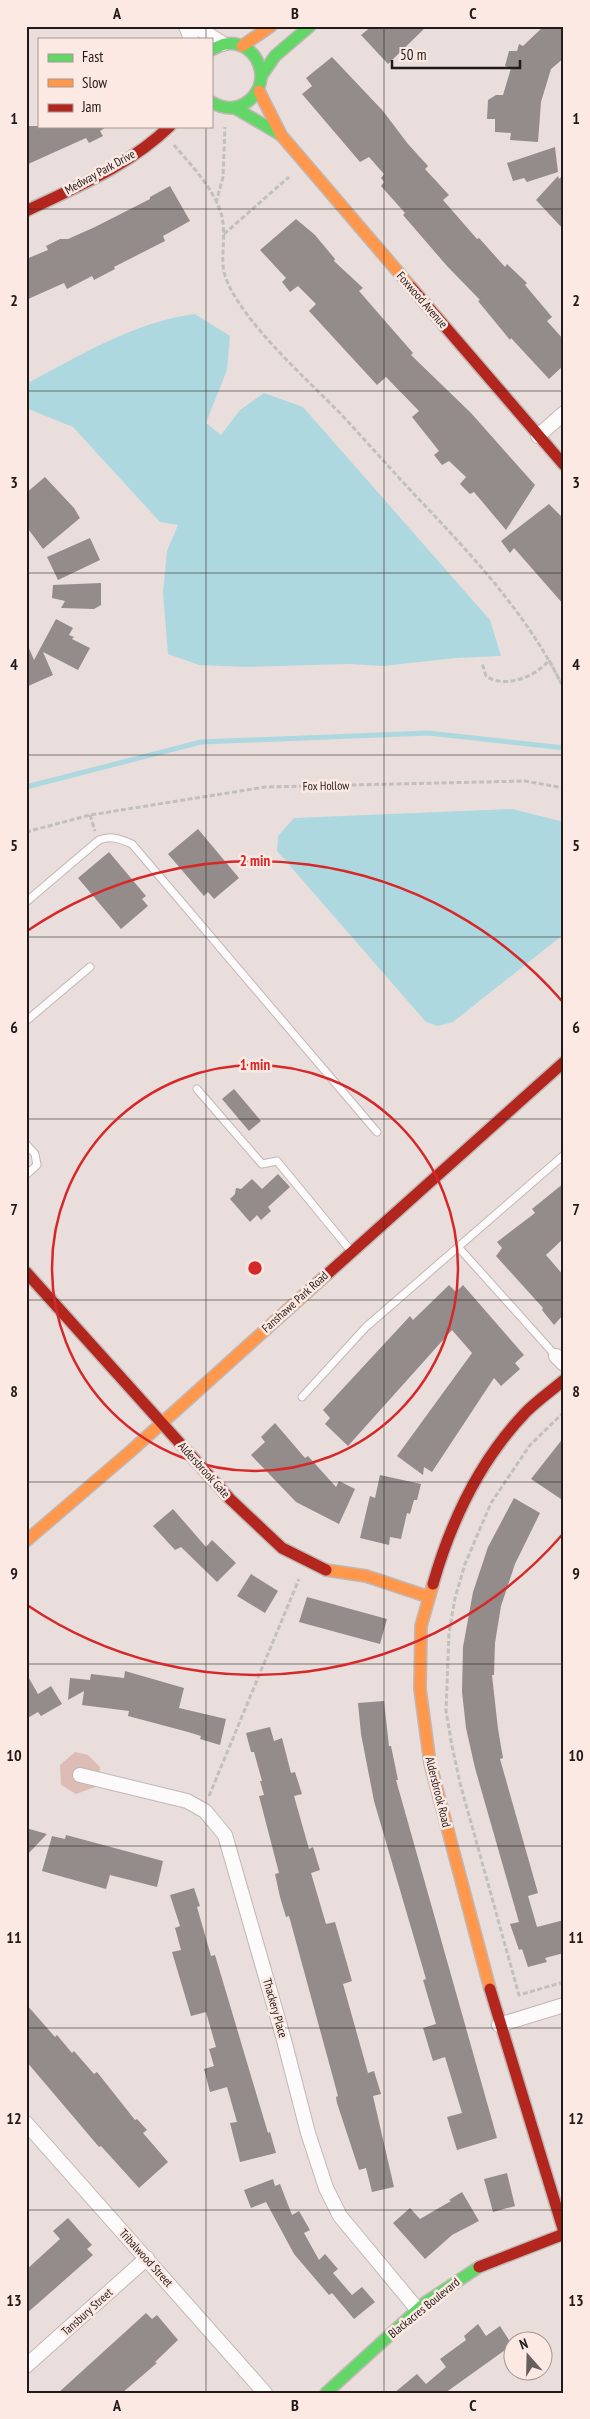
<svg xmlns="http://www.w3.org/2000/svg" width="590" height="2419" viewBox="0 0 590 2419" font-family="'PT Sans Narrow',sans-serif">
<rect width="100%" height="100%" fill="#e9dedc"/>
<!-- green -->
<path fill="#dcbcb4" d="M75 1752 88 1755 100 1767 98 1786 76 1794 61 1785 60 1765Z"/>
<!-- water -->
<path fill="#aed8df" d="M195 314 230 336 227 370 206 423 221 435 240 410 264 393 303 407 490 620 501 656 455 658 383 666 348 664 246 667 199 665 168 654 163 593 167 551 178 525 160 522 73 427 26 408V384C81 355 134 322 195 314Z
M512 809 564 822V934L453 1022 438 1026 426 1022 277 851 278 836 294 818Z"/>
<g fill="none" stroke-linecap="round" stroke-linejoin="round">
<!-- stream -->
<path stroke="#aed8df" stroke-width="5" d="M26 787 201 742 428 733 564 748"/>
</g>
<!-- building -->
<path fill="#948c8a" d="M372 26H427L388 64 361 35Z
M544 26H564V58L551 69 541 102 538 142 510 140 511 133 495 132V119H487L488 100 496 95H503L511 68 505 66 509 51H517L519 44 523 46Z
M332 57 383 111 408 144 428 166 425 169 449 195 443 200 477 239 479 238 505 267 507 264 527 283 525 285 552 317 547 321 564 340V365L549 379 511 338 510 340 478 301 480 300 447 266 403 215 405 213 381 186 384 182 381 178 384 174 369 157 360 162 302 94 312 86 306 78Z
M26 126H108L100 131 103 136 89 143 86 138 26 165Z
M555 147 558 172 527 182 524 178 513 181 507 163Z
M564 174V230L536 200 558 176 559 179Z
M170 186 190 221 163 236 165 241 114 267 115 269 94 280 92 276 67 289 64 283 26 300V259L48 250 46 246 60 239H68L95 227 150 199V197Z
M296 219 315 235 335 259 334 261 363 288 359 291 413 353 411 355 471 413 535 485 506 530 474 492 470 494 460 484 466 477 449 461 442 465 434 455 439 451 412 417 419 411 386 377 377 385 309 311 316 304 298 286 290 292 282 282 286 278 260 250Z
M45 477 74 508 80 518 43 549 26 526V493Z
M549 504 564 519V605L514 548 510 553 501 541Z
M90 538 100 560 58 580 47 557Z
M101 583V605L94 609 61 608 65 601 52 598 53 585Z
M56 619 73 628 69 635 74 637 72 639 90 648 78 670 43 652 53 675 26 687V641L34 660Z
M198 829 239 878 214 899 208 892 204 896 168 854Z
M109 852 146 896 142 899 148 906 121 929 78 878Z
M234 1089 261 1121 249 1131 222 1099Z
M278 1174 290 1187 268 1207 271 1211 261 1220 257 1215 250 1222 230 1199 235 1194 236 1188 241 1189 252 1179 262 1189Z
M564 1183V1238L546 1255 564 1276V1314L554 1325 542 1310 543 1308 496 1256 502 1248 497 1242 535 1213 532 1209Z
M449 1285 456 1292 463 1285 524 1355 515 1363 520 1369 501 1386 494 1378 432 1472 424 1467 423 1475 397 1456 472 1353 452 1330 348 1446 325 1424 330 1418 323 1410 410 1316 413 1320Z
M275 1423 305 1458 308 1456 336 1487 339 1481 355 1489 339 1524 296 1502 251 1455 265 1442 261 1437Z
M564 1437V1501L531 1479Z
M380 1475 421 1484 417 1500H414L410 1514 407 1513 401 1539 390 1537 389 1545 360 1538 370 1496 375 1498Z
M514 1498 540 1513 515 1564 501 1606 495 1643 494 1675H492L498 1729 503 1758 500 1759 538 1893 528 1896 537 1927 564 1920V1953L545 1958 547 1962 528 1967 522 1949 519 1950 510 1924 519 1922 475 1768 466 1728 462 1692 463 1647 473 1592 488 1547Z
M173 1509 206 1547 212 1540 236 1563 217 1582 181 1547 175 1550 153 1526Z
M251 1574 278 1591 265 1613 237 1596Z
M307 1597 387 1619 380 1644 299 1622Z
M125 1671 184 1688 179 1708 226 1719 220 1745 200 1739 201 1736 188 1732 128 1716 129 1711 82 1705 84 1691 68 1700 70 1678 90 1680 91 1674 124 1678Z
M26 1673 38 1694 51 1686 62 1704 41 1716 38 1712 26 1719Z
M384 1701 389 1746H391L398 1780H396L497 2138 457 2150 447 2117 462 2113 445 2057 433 2061 423 2028 436 2024 423 1980 426 1979 374 1801 361 1734 358 1703Z
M270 1727 274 1741 282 1738 291 1773 295 1772 302 1794 294 1796 309 1849 313 1847 320 1870 311 1873 326 1924 335 1922 352 1981 343 1984 368 2073 374 2071 381 2094 373 2096 394 2187 372 2192 366 2168 359 2170 337 2103 336 2097 338 2096 289 1916 286 1917 280 1897 275 1874 279 1873 259 1796 264 1795 260 1781H262L254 1752H251L246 1733Z
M26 1828 47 1834 26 1856Z
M66 1835 163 1861 157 1887 110 1875 106 1889 42 1871 52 1836 65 1839Z
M194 1888 200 1906 197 1907 211 1956 215 1955 268 2133 270 2132 276 2153 240 2162 230 2123 237 2122 227 2087 210 2092 204 2069 214 2066 209 2049 216 2047 206 2012 191 2016 172 1952 181 1950 175 1928 180 1926 170 1895Z
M26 2004 55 2037 57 2035 72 2053 74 2051 94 2074 97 2072 135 2120 137 2119 147 2130 143 2133 168 2162 139 2188 101 2146 99 2147 26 2061Z
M507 2173 515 2206 493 2212 484 2179Z
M273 2179 275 2186 280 2184 292 2215 299 2211 310 2230 304 2233 319 2260 325 2254 338 2269 333 2273 352 2295 362 2287 375 2302 354 2319 332 2293 329 2295 294 2254 266 2202 251 2208 244 2190Z
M462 2192 479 2221 452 2235 425 2259 393 2223 410 2208 420 2219 451 2201 449 2200Z
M68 2218 92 2245 87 2249 93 2255 26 2314V2270L60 2239 53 2231Z
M146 2313 152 2319 157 2315 178 2340 155 2362 157 2363 122 2393H58Z
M478 2324 486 2336 500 2326 512 2345 445 2393H394L417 2374 426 2384 446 2367 440 2359 466 2340 464 2336Z"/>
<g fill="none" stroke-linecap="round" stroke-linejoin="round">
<!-- lane casing -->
<g stroke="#c0b8b6" stroke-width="9">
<path id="lane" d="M26 902 99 840C111 835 120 839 132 844L377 1132
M26 1021 90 967
M197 1089 262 1164 277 1161 351 1251
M26 1144 35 1154 37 1165 26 1175
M459 1248 556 1356
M302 1397 366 1327 564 1155"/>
</g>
<!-- street casing -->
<g stroke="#c0b8b6" stroke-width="16">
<path id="street" d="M186 26 191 39
M195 26 223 44
M538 436 564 413
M556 1356 564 1364
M80 1775 187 1801 205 1811 225 1835 284 2040 308 2133 326 2188 340 2216 418 2310
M499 2025 564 2005
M26 2123 265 2393
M26 2366 147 2258"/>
</g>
<!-- fast casing -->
<g stroke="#c0b8b6" stroke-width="14">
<path id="fast" d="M211 50C215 48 221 45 225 44 257 38 277 85 244 104 233 111 222 108 211 102
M262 75 275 56 310 26
M235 108 281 135
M326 2393 426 2302 479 2267"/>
</g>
<!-- slow casing -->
<g stroke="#c0b8b6" stroke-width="14">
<path id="slow" d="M242 46 271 26
M259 91 281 135 411 287
M26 1541 132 1450 304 1295
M326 1570 366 1576 429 1597
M433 1584 421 1626 420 1689 430 1763 490 1989"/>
</g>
<!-- jam casing -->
<g stroke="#c0b8b6" stroke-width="14">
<path id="jam" d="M26 211C76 187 129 166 170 126
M411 287 564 465
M26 1272 230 1499 282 1548 326 1570
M304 1295 564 1062
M433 1584C451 1521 480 1460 526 1412 537 1401 551 1391 564 1380
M490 1989 564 2232
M479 2267 564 2234"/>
</g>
<!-- path -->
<path stroke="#c2bfbe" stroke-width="3" stroke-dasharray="5 2.5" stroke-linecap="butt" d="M174 145C191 165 213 188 221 213 226 231 222 248 223 266 225 283 236 299 246 313 273 349 307 380 339 412 364 439 388 466 413 493 468 551 525 611 561 683L549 660C536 677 505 689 486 676L482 663
M216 203 223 177 225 127
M224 234 289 177
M90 815 95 831
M26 832 90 815 265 787 525 781 564 788
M564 1412 530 1445 491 1503 465 1564 455 1598 449 1633 446 1711 452 1746 460 1783 519 1995 564 1982
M209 1796 299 1579"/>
<!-- lane -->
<use href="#lane" stroke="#fcfafa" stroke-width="7"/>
<!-- street -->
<use href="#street" stroke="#fcfafa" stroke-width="14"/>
<!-- fast -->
<use href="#fast" stroke="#63d668" stroke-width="11"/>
<!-- slow -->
<use href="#slow" stroke="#ff974d" stroke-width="11"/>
<!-- jam -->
<use href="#jam" stroke="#b3261e" stroke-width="11"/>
</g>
<!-- grid -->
<path fill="none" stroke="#211a18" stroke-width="1" stroke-opacity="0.55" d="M206 26V39M384 26V2393M206 126V2393M26 209H564M26 391H564M26 573H564M26 755H564M26 937H564M26 1119H564M26 1300H564M26 1482H564M26 1664H564M26 1846H564M26 2028H564M26 2210H564"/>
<!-- distance rings -->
<g fill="none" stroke="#d62828" stroke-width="2.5">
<circle cx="255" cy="1268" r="203"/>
<path d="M562 1535A407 407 0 0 1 27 1605M27 931A407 407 0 0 1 562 1001"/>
</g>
<g text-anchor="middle" stroke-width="5" stroke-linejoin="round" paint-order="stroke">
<!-- street labels -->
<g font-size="12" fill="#211a18" stroke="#fde9e3">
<text transform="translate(100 172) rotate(-29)" y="4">Medway Park Drive</text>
<text transform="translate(422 300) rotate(49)" y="4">Foxwood Avenue</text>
<text transform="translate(326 786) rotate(-1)" y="4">Fox Hollow</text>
<text transform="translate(295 1302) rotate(-42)" y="4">Fanshawe Park Road</text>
<text transform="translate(204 1470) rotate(48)" y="4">Aldersbrook Gate</text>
<text transform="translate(438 1792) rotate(76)" y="4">Aldersbrook Road</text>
<text transform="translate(275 2008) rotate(74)" y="4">Thackery Place</text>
<text transform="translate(146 2258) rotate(48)" y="4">Tribalwood Street</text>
<text transform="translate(424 2308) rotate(-39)" y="4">Blackacres Boulevard</text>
<text transform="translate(87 2312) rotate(-42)" y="4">Tansbury Street</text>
</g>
</g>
<circle cx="255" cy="1268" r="8" fill="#d62828" stroke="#fde9e3" stroke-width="2.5"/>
<g font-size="15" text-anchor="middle" font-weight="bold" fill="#d62828" stroke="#fde9e3" stroke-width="5" stroke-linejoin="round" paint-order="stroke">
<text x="255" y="866">2 min</text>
<text x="255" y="1070">1 min</text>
</g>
<!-- border -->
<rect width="590" height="2419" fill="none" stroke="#fde9e3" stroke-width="55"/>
<!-- legend -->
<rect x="38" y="38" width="175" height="90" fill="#fde9e3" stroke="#a59692"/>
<rect x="48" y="54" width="25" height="8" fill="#63d668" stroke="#a59692"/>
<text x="82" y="62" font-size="15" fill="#211a18">Fast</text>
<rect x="48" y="79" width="25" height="8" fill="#ff974d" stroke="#a59692"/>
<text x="82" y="88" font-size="15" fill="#211a18">Slow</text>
<rect x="48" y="104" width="25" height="8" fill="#b3261e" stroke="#a59692"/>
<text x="82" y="112" font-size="15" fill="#211a18">Jam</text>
<!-- north arrow -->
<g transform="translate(528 2356) rotate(340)"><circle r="24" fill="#fde9e3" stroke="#a59692"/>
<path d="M0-4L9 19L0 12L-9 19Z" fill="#675f5d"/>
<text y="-8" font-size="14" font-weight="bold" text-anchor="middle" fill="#211a18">N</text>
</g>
<!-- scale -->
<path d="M392 60v8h128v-8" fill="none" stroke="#211a18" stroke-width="2.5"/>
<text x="400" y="60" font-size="15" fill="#211a18" stroke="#fde9e3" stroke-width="4" paint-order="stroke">50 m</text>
<rect x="28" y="28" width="534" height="2364" fill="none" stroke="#211a18" stroke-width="2"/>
<g font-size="16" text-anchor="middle" font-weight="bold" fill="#211a18">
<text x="117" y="19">A</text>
<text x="295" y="19">B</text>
<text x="473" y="19">C</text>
<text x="14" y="124">1</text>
<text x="576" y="124">1</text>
<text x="14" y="306">2</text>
<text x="576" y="306">2</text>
<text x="14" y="488">3</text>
<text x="576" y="488">3</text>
<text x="14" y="670">4</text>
<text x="576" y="670">4</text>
<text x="14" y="851">5</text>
<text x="576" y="851">5</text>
<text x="14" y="1033">6</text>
<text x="576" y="1033">6</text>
<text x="14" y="1215">7</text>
<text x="576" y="1215">7</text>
<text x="14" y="1397">8</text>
<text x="576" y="1397">8</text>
<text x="14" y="1579">9</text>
<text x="576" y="1579">9</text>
<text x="14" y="1761">10</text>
<text x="576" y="1761">10</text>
<text x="14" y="1943">11</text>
<text x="576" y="1943">11</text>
<text x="14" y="2124">12</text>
<text x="576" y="2124">12</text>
<text x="14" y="2306">13</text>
<text x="576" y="2306">13</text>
<text x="117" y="2411">A</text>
<text x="295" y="2411">B</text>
<text x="473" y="2411">C</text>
</g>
</svg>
